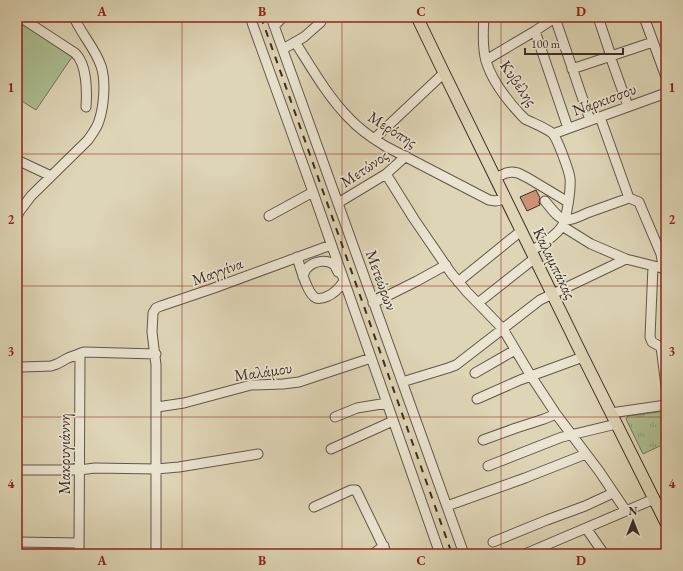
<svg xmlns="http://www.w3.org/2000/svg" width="683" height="571" viewBox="0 0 683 571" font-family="'EB Garamond',serif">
<defs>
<pattern id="park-tufts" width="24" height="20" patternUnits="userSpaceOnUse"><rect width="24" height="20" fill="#acbe92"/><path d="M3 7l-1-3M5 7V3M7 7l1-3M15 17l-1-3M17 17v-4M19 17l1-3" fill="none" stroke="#8d9b77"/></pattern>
</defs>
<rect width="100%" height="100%" fill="#ded5b6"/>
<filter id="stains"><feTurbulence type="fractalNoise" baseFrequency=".005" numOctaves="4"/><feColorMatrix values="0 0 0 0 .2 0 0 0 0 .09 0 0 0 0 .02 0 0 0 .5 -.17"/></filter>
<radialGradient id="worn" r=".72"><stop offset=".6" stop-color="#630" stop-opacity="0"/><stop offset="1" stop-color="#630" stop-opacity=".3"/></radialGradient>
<!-- grass -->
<path fill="#acbe92" stroke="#74755c" d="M17 20 72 57 36 110 17 98Z"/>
<!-- park -->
<path fill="url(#park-tufts)" stroke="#74755c" d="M666 411V443L643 454 626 419 628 416Z"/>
<!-- building -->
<path fill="#ce9175" stroke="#3c2c26" d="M536 190 540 198 539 202 540 205 527 211 520 197Z"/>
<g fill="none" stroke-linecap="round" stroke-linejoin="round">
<!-- minor casing -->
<g stroke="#64564a" stroke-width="11">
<path id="minor" d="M20 17 75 53C87 64 87 92 86 107
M250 17 313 192 440 554
M271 17 464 554
M484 17C483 31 482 47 486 61 492 81 507 100 521 115L525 119C533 123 546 128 552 133 557 137 569 171 570 178 571 188 567 219 562 226 556 236 541 245 531 251
M598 17 611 56
M644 17 666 77
M555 18 590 120
M274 26 283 17
M535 31 568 128
M295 42C311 67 328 97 349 118 359 129 372 138 385 146L489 200 496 201 505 199
M283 49 304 37 321 22
M610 56 628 106
M486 60 535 31 556 17
M572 69 653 42
M600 117 629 198
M553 134 666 93
M374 139 444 73
M17 160 51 176
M386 174 414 219 451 273 467 292 503 329 531 376 556 414 599 471 626 511
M495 178 506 173 512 172 518 173 528 178 568 202
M629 198 639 202 641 207 661 254 662 260 663 269
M545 201C550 207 558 219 566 220 573 220 581 216 587 213 601 208 615 203 629 198
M338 203 386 174 406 156
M269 216 313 192
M17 217 19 212 31 196 88 140C92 134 97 128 99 121 104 106 106 81 101 66 95 48 81 34 74 17
M562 226 591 244 626 259 666 269
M297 257C300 266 307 294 316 298 319 299 324 298 328 296 335 293 340 287 344 281
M653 266 650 337 652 342 661 347 666 386
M303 277C304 273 305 270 307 268 314 261 328 258 335 266 336 268 337 270 338 272
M458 282 521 231
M373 303 417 281 446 265
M478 303 535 258
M22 367 51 366 57 364 68 358 84 352 156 354
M475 373 515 350
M402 382 448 368 456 365 540 300 626 259
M477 399 520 380 583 357
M157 407 184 403 251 385 283 384 299 382 371 358
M611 413 666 405
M335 417 357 408 387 403
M483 440 516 428 544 419 556 414
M331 449 393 421
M488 466 562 437 616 424
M17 470H79L95 468 156 469 179 467 258 454
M447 506 525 478 586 454
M314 507 351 490H356L387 554
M586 528 604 554
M17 542 79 543
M493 542 547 520 585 506 613 493
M79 554 80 354
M156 554V365L152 332 153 313 156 308 161 306 214 288 331 245
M373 554 384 546
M525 554 654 499"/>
</g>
<!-- major casing -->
<g stroke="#3c2c26" stroke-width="13">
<path id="major" d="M417 17 444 73 583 357 666 523"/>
</g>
<!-- minor -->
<use href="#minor" stroke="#eae4d0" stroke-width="9"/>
<!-- major -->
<use href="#major" stroke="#ded5b6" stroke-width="11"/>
<!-- rail -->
<path stroke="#3c2c26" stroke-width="2" stroke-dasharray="7 7" stroke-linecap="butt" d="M261 17 452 554"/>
</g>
<!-- grid -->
<path fill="none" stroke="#8f2418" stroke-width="1" stroke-opacity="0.55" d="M182 17V554M342 17V554M501 17V554M17 154H666M17 286H666M17 417H666"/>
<g text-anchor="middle" stroke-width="3.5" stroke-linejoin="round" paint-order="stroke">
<!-- street labels -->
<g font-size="16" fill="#3c2c26" stroke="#eae4d0">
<text transform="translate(519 83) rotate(55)" y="6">Κυβέλης</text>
<text transform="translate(604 99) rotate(-20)" y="6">Νάρκισσου</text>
<text transform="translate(393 129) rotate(32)" y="6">Μερόπης</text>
<text transform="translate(364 168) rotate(-34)" y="6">Μετώνος</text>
<text transform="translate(555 263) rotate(64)" y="6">Καλαμπάκας</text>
<text transform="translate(217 271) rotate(-20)" y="6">Μαγγίνα</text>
<text transform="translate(382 280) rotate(70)" y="6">Μετεώρων</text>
<text transform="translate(263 371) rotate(-8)" y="6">Μαλάμου</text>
<text transform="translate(64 454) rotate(-90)" y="6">Μακρυγιάννη</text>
</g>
</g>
<!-- margin -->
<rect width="683" height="571" fill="none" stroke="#ded5b6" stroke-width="44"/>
<!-- north arrow -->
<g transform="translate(633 521)" stroke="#eae4d0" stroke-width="3" paint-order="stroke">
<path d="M0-3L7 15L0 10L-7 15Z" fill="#3c2c26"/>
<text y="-6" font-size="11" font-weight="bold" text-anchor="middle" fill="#3c2c26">N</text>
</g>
<!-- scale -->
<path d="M525 48v6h98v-6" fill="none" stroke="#3c2c26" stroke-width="2"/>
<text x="531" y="48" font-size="12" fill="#3c2c26" stroke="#eae4d0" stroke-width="3" paint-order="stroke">100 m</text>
<rect x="22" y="22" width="639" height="527" fill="none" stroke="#8f2418" stroke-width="1.5"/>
<g font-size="13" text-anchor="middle" font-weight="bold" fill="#8f2418">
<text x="102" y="16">A</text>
<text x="262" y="16">B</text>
<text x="421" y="16">C</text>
<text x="581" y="16">D</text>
<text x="11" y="92">1</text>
<text x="672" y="92">1</text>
<text x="11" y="224">2</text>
<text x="672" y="224">2</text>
<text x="11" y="356">3</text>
<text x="672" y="356">3</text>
<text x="11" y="488">4</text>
<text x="672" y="488">4</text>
<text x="102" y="565">A</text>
<text x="262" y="565">B</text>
<text x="421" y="565">C</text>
<text x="581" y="565">D</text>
</g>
<rect width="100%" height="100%" filter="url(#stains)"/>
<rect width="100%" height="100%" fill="url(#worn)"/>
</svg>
